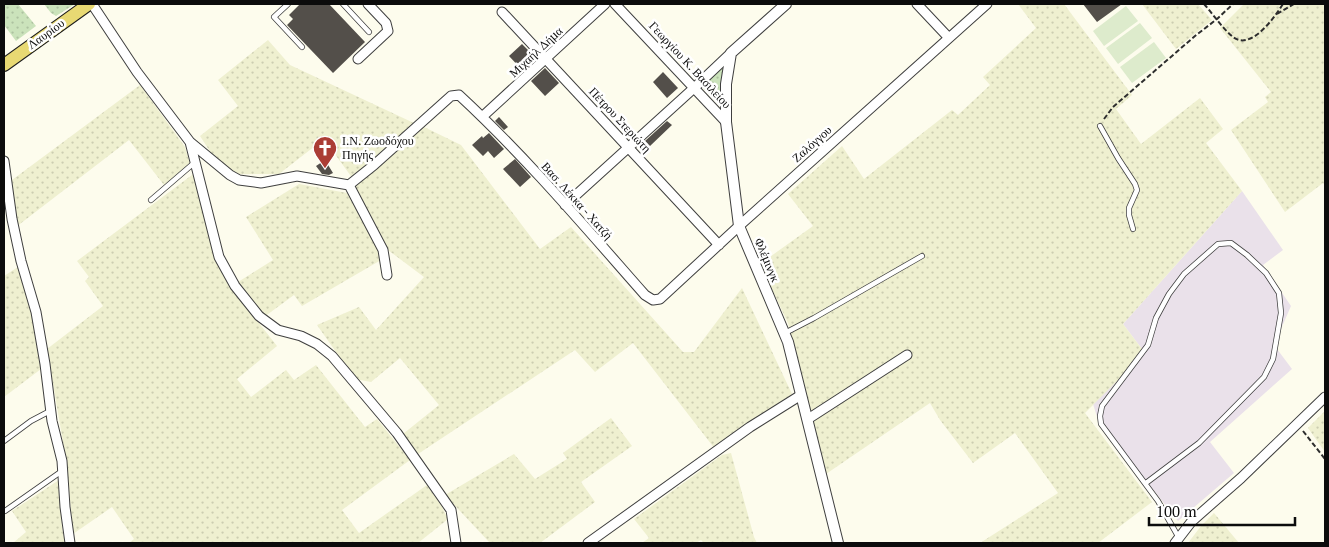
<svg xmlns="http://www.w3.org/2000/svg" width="1329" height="547" viewBox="0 0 1329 547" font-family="'PT Serif',serif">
<defs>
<pattern id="farmland-dots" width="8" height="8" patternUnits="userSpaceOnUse" patternTransform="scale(1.25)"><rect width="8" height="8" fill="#eff0d0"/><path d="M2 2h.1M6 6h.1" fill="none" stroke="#cccdb1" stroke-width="1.8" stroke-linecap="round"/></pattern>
<pattern id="grass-dots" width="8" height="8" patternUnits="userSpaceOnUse" patternTransform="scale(1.25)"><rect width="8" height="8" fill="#cbe3bb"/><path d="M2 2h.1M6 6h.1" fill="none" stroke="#adc2a0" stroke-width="1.8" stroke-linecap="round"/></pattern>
</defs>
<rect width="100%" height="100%" fill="#fdfced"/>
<!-- industrial -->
<path fill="#eae1ea" d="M1242 191 1283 250 1263 265 1291 306 1274 345 1292 369 1210 442 1234 473 1178 521 1098 420 1093 404 1145 353 1123 324Z"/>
<!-- farmland -->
<path fill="url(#farmland-dots)" d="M1018 4H1064L1132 95 1116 109 1141 144 1200 98 1223 129 1206 143 1242 191 1123 324 1145 353 1085 413 1152 502 1098 543H980L1058 493 1015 433 973 463 940 420 930 403 826 474 788 323 760 264 813 226 788 194 842 146 864 179 952 110 958 115 990 85 983 77 1036 28Z
M1142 4H1198L1212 20 1176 49Z
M1244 4H1325V186L1323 183 1285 212 1231 130 1268 102 1265 97 1271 92 1220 28Z
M268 40 290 65 416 124 353 179 324 139 279 174H234L213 156 200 136 238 106 218 80Z
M140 85 185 147 190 164 164 185 129 140 16 227 12 180Z
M424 127 461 145 540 249 571 227 683 352H694L742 288 792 394 715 449 633 343 595 372 575 350 418 454 403 434 439 405 400 358 371 382 355 379 317 325 359 307 376 330 424 277 388 250 354 187Z
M196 172 230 286 277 346 237 379 251 397 286 370 294 380 316 365 365 427 377 419 410 460 342 510 359 533 427 485 441 505 448 519 418 543H129L134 539 112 507 73 534 67 465 47 349 103 306 85 281 89 277 77 261Z
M299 184 347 193 377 247 381 260 302 306 294 295 264 317 238 282 273 260 246 217Z
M18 267 34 314 41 369 4 397V276Z
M1325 411V452L1308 428Z
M611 418 632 446 581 482 595 502 540 543H490L445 495 514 454 535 479 567 459 563 453Z
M731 453 754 537 757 543H704L701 540 696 543H642L649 538 634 519 722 455Z
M59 480 62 528 65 543H13L26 532 12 511Z
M1214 513 1239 543H1188L1201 526Z"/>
<!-- grass -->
<path fill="url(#grass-dots)" d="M6 4H18L36 26 16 41 4 25V5Z
M44 4H75L56 16 51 13Z
M724 66 722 107 702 87Z"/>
<!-- pitch -->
<path fill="#ddebcc" d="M1126 6 1138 21 1104 46 1093 31Z
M1140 23 1152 38 1118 64 1106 48Z
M1154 42 1166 58 1132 83 1120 67Z"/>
<!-- building -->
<path fill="#534f4a" d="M300 4H329L365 42 333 73 287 25 293 19 289 15Z
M1083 4H1122L1097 22Z
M522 44 536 58 523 71 509 56Z
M545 68 559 83 545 96 531 81Z
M663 72 678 88 667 98 653 82Z
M499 117 508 127 504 130 495 121Z
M667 121 672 125 650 146 645 141Z
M489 133 504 149 494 158 488 151 483 156 472 145 482 136 483 138Z
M515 159 531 177 520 187 503 169Z
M325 160 333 173 329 175 322 174 316 166Z"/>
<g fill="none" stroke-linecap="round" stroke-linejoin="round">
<!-- service casing -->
<g stroke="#3f3f3f" stroke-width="6">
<path id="service" d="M288 4 274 17 302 47
M343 4 369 32
M1100 126 1118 158 1135 184 1137 190 1129 208V215L1133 229
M151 200 194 163
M785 333 814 318 922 256
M4 441 31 421 50 411
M1146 483 1199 443 1264 377 1273 359 1281 313 1279 293 1266 273 1247 255 1231 243 1218 244 1184 274 1169 294 1156 318 1148 345 1102 406 1100 416 1101 424 1158 501 1179 538
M5 511 62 471"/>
</g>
<!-- minor casing -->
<g stroke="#3f3f3f" stroke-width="11">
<path id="minor" d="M92 4 137 72 190 142 219 257 235 286 259 316 278 330 301 336 317 344 332 356 397 433 451 510 456 543
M615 4 726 122
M917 4 949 38
M502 12 719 245
M358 59 388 31 386 23 368 4
M482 117 605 4
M190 142 230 175 239 180 261 183 297 176 349 185 374 165 451 96 459 95C526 157 585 227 645 295L653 300 660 299 739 226 987 4
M4 161 12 219 21 261 36 312 45 364 52 421 62 461 65 507 70 543
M349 185 383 250 387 275
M565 205 694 88 731 53
M808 419 907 355
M588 543 750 427 801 395
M1175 543 1192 521 1241 478 1325 397"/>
</g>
<!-- tertiary casing -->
<g stroke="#3f3f3f" stroke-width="12">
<path id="tertiary" d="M786 4 731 53 726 84V122L739 226 788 342 838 543"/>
</g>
<!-- primary casing -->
<g stroke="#1d1d1d" stroke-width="14">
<path id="primary" d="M4 65 89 4"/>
</g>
<!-- path -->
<path stroke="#2e2e2e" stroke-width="2" stroke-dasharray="5 2.5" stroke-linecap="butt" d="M1204 4C1213 14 1222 28 1233 37 1251 51 1274 18 1283 4
M1277 14 1294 4
M1104 119 1113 107 1195 36 1217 19 1233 4
M1303 431 1325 459"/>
<!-- service -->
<use href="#service" stroke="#fff" stroke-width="4.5"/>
<!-- minor -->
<use href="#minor" stroke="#fff" stroke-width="9"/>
<!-- tertiary -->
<use href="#tertiary" stroke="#fff" stroke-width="10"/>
<!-- primary -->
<use href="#primary" stroke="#e8d973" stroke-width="12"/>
</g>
<!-- icons -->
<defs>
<g id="church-pin" transform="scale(1.25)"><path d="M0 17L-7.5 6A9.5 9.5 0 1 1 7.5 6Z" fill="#ab3d35" stroke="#fff"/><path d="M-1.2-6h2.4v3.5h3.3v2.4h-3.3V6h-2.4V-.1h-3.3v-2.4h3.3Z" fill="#fff"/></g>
</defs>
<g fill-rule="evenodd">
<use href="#church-pin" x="325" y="148"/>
</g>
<g text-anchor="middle" stroke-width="5" stroke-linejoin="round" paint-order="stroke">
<!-- street labels -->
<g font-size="12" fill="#0c0c0c" stroke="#fff">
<text transform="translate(46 34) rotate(-36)" y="4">Λαυρίου</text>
<text transform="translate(536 52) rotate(-43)" y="4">Μιχαήλ Δήμα</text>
<text transform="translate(690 65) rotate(47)" y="4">Γεωργίου Κ. Βασιλείου</text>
<text transform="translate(620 120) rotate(47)" y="4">Πέτρου Στεριώτη</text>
<text transform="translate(812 144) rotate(-42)" y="4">Ζαλόγγου</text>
<text transform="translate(577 201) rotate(48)" y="4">Βασ. Λέκκα - Χατζή</text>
<text transform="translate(767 260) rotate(67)" y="4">Φλέμινγκ</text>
</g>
<!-- poi labels -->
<g font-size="12" fill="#0c0c0c" stroke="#fff" text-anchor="start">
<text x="342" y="145">Ι.Ν. Ζωοδόχου<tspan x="342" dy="14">Πηγής</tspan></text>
</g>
</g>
<!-- border -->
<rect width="1329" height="547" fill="none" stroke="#0c0c0c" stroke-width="10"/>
<!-- scale -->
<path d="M1149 517v8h146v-8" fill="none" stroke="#0c0c0c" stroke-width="2.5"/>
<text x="1156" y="517" font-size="15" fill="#0c0c0c" stroke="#ffffff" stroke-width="4" paint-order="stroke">100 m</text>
</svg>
